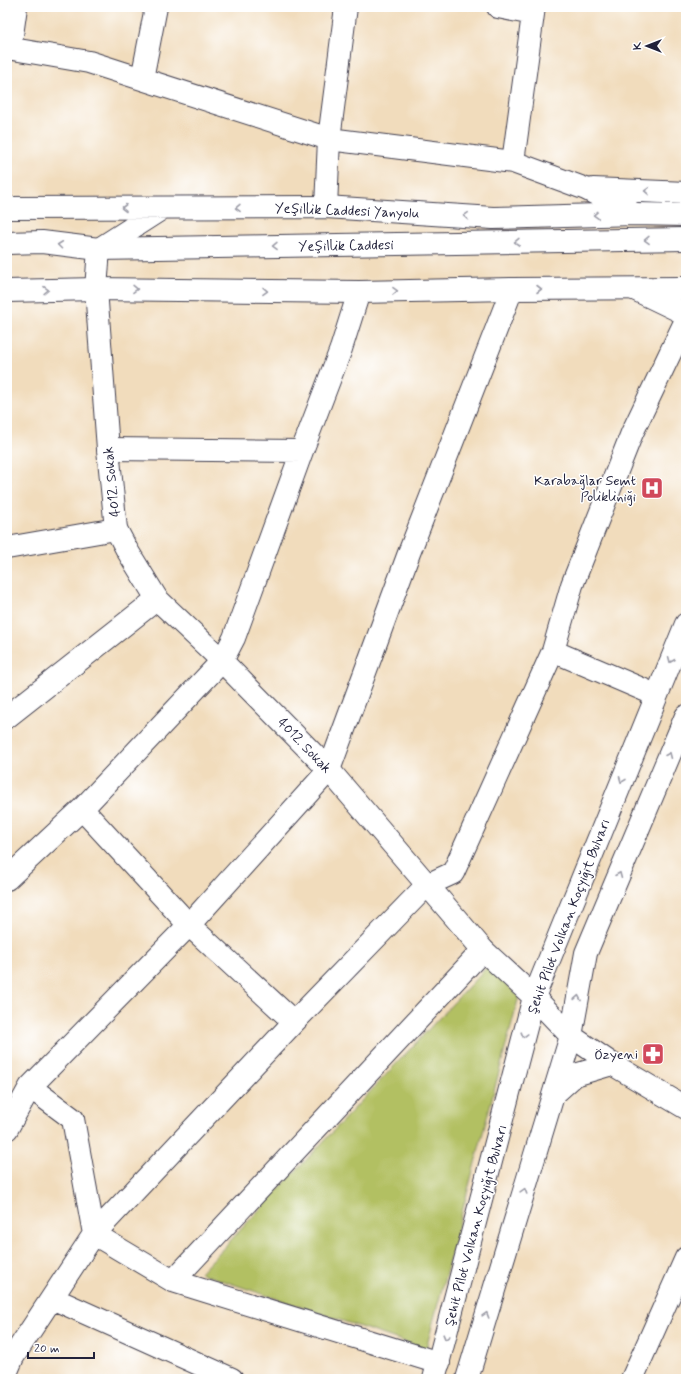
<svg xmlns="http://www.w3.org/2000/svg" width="693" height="1386" viewBox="0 0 693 1386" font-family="Mynerve,sans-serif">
<rect width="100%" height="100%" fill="#fff"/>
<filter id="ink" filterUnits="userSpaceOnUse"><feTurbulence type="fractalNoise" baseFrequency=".025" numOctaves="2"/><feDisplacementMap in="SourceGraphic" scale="8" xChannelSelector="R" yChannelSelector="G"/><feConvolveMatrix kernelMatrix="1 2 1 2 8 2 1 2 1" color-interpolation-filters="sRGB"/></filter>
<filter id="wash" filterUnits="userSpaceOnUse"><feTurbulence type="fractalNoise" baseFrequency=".012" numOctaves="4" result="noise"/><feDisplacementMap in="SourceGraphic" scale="16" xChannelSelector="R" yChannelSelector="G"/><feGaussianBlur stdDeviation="0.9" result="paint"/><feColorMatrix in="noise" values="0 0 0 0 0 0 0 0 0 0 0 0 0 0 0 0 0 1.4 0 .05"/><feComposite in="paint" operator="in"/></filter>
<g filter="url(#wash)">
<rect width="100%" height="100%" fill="#f1dcbc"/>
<!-- green -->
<path fill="#b2c062" stroke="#6a714e" d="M487 967 519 996 426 1349 200 1273Z"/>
</g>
<g filter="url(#ink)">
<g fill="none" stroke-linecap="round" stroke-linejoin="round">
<!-- minor casing -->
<g stroke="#413e4e" stroke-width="24">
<path id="minor" d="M346 7 329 139 513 162 586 189 635 214
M498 7 533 14
M7 48 89 62 329 139 326 207
M10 49 16 7
M142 79 156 7
M513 162 534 7
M593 189 686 193
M108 449 302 451
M7 548 116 529
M553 651 656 695
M7 717 157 599
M82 809 189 925 294 1022
M7 879 82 809 222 661 234 638 302 451 341 349 359 292
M30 1087 73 1119 94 1234 173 1281 483 950
M7 1129 30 1087 189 925 329 770 409 553 512 289
M173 1281 439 1363
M52 1298 232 1379
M7 1371 13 1357 94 1234 294 1022 427 885 453 873 553 651 572 585 632 433 686 320
M632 1379 686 1258"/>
</g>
<!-- major casing -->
<g stroke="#413e4e" stroke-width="24">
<path id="major" d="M7 208 326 207 493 218 635 214 686 215
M163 208 99 249 96 289 108 449 116 529 127 550 157 599 213 652 329 770 483 950 534 997 571 1036 612 1064 686 1108
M634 289 686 314
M554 1094 575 1075 612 1064
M434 1379 534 997 686 624
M467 1379 571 1036 586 953 686 716"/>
</g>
<!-- highway casing -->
<g stroke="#413e4e" stroke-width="24">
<path id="highway" d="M7 243 42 242 99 249 686 239
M7 291 96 289 359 292 512 289 686 288"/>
</g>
<!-- minor -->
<use href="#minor" stroke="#fff" stroke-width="22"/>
<!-- major -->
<use href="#major" stroke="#fff" stroke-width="22"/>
<!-- highway -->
<use href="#highway" stroke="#fff" stroke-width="22"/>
</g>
<!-- one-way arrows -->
<defs><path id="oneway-chevron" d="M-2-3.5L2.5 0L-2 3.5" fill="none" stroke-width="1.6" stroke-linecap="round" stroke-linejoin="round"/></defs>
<g stroke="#9c9ca7">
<use href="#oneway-chevron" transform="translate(647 191) rotate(-178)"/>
<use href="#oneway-chevron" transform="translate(124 208) rotate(180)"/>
<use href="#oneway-chevron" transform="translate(238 208) rotate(179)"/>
<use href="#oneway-chevron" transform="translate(596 215) rotate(178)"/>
<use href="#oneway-chevron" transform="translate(466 216) rotate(-176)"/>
<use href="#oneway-chevron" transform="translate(647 240) rotate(179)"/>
<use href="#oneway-chevron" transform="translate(517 242) rotate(179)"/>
<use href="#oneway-chevron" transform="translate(60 245) rotate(-173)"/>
<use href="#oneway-chevron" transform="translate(275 246) rotate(179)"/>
<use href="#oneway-chevron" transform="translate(135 289) rotate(1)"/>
<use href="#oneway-chevron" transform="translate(539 289)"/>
<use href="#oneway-chevron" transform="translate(46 290) rotate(-1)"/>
<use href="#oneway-chevron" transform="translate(265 291) rotate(1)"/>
<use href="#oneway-chevron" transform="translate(395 291) rotate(-1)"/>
<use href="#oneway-chevron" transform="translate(671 660) rotate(113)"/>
<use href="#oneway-chevron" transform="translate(669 755) rotate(-67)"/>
<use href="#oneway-chevron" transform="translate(622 780) rotate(112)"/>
<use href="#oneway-chevron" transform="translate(619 875) rotate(-67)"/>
<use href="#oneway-chevron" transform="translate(578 998) rotate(-80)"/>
<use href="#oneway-chevron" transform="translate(524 1035) rotate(105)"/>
<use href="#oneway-chevron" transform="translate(524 1191) rotate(-73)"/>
<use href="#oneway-chevron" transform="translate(486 1315) rotate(-73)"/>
<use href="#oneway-chevron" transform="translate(446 1337) rotate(105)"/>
</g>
</g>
<!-- icons -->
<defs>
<g id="hospital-square" transform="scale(1.15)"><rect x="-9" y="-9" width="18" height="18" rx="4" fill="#d1495b" stroke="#fff"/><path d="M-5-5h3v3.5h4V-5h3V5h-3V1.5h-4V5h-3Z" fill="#fff"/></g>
<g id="pharmacy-square" transform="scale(1.15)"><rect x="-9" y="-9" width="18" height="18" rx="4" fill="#d1495b" stroke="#fff"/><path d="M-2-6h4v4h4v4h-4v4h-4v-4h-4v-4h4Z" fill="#fff"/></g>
</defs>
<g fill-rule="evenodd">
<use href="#hospital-square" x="652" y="488"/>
<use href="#pharmacy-square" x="653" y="1054"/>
</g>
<g text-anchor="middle" stroke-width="3" stroke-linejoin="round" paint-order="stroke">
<!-- street labels -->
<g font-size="14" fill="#22223b" stroke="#fff">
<text transform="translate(347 210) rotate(2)" y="5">Yeşillik Caddesi Yanyolu</text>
<text transform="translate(346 245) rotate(-1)" y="5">Yeşillik Caddesi</text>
<text transform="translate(111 482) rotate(-96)" y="5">4012. Sokak</text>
<text transform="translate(305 745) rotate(46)" y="5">4012. Sokak</text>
<text transform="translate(568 916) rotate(-69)" y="5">Şehit Pilot Volkan Koçyiğit Bulvarı</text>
<text transform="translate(475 1225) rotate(-75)" y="5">Şehit Pilot Volkan Koçyiğit Bulvarı</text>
</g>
<!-- poi labels -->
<g font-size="14" fill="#22223b" stroke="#fff" text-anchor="end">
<text x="636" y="485">Karabağlar Semt<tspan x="636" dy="16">Polikliniği</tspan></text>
<text x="638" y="1059">Özyeni</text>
</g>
</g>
<!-- margin -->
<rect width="693" height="1386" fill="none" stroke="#fff" stroke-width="24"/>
<!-- north arrow -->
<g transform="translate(647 46) rotate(270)" stroke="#ffffff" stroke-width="3" paint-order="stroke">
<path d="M0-3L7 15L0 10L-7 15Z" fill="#22223b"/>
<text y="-6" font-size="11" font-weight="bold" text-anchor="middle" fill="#22223b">K</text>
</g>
<!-- scale -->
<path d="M28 1352v6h66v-6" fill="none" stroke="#22223b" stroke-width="2"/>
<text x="34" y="1352" font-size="12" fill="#22223b" stroke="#ffffff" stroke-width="3" paint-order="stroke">20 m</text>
</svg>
